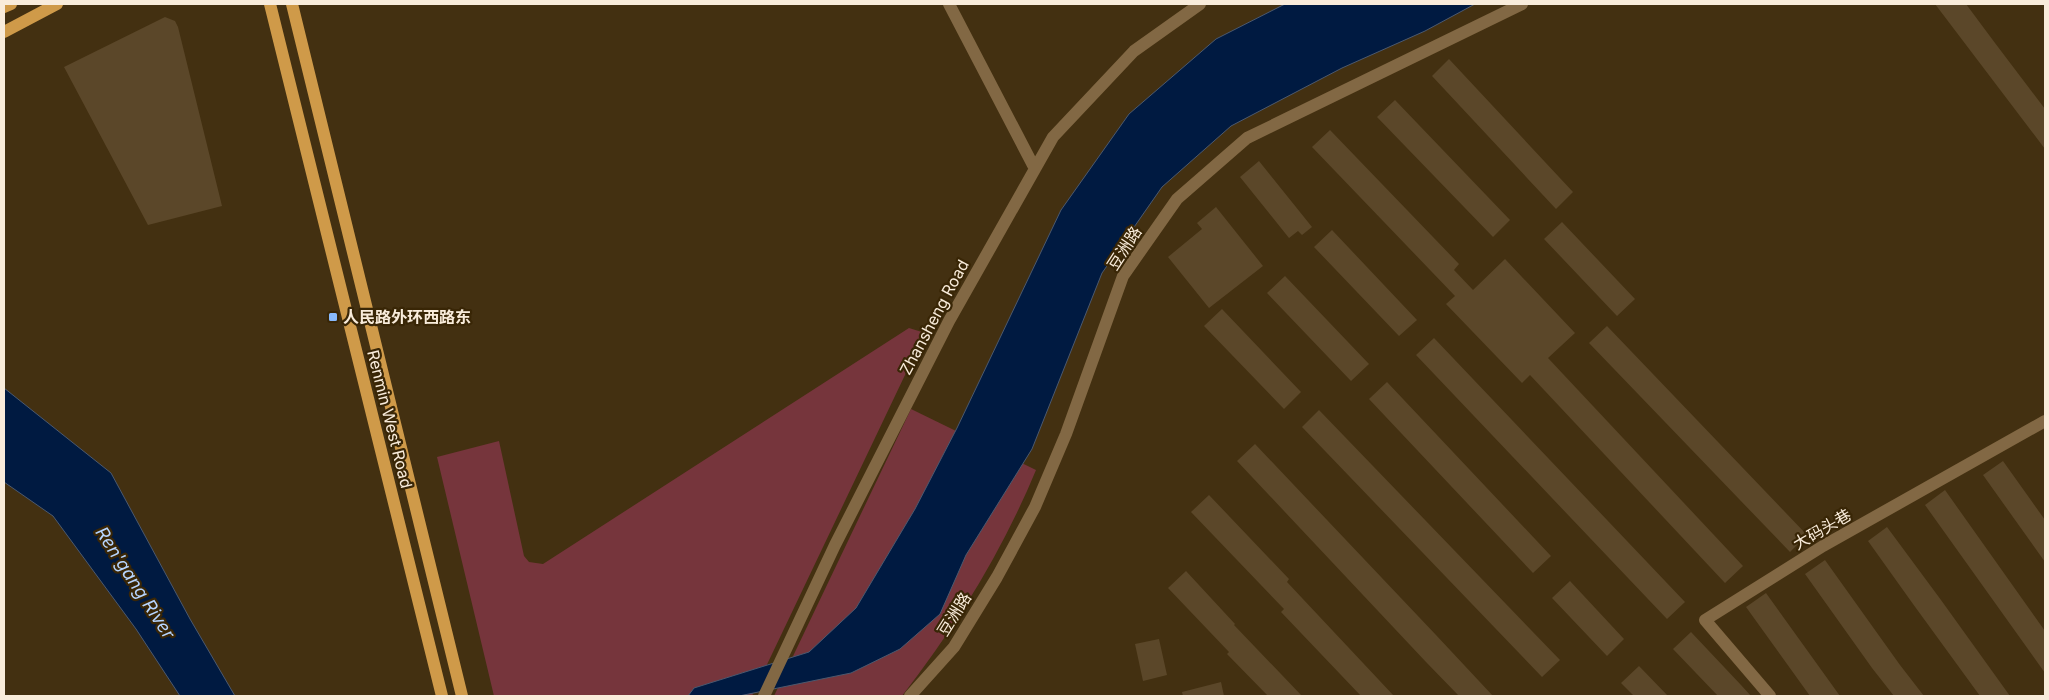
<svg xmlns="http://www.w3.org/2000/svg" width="2049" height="700" viewBox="0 0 2049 700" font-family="Inter,'Noto Sans SC',sans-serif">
<rect width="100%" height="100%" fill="#433011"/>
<!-- green -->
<path fill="#76353c" d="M909 328 925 333 752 696H494L437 457 499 441 524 556 529 562 543 564Z
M911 409 1036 470C1002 552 956 626 902 696H774Z"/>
<!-- water -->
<path fill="#001a41" stroke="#4b596f" d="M1285 4H1475L1425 31 1342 68 1231 126 1162 187 1102 273 1032 449 966 555 940 614 900 649 851 673 739 696H688L694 688 809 652 856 608 915 509 957 428 1061 210 1129 114 1216 39Z
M4 388 111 473 190 619 235 696H180L136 629 53 516 4 482Z"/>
<!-- building -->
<path fill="#5b4729" d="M1935 4H1966L1995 43 2045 109V149Z
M165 17 175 21 178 27 222 206 148 225 64 67Z
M1449 59 1573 192 1556 209 1432 76Z
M1395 100 1510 220 1493 237 1377 117Z
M1330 130 1459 264 1454 270 1473 290 1505 259 1575 333 1548 358 1743 566 1725 583 1530 375 1522 383 1446 304 1455 296 1312 147Z
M1259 161 1312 227 1302 235 1298 231 1289 238 1240 177Z
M1216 207 1263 266 1209 308 1168 257 1202 229 1197 223Z
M1562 222 1635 299 1617 316 1544 239Z
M1332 230 1417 320 1399 336 1314 247Z
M1285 276 1369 364 1351 381 1267 293Z
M1222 309 1301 392 1284 409 1204 326Z
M1607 326 1807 535 1790 552 1589 343Z
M1434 338 1685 602 1667 619 1416 355Z
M1387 382 1551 556 1533 573 1369 399Z
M1319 410 1560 660 1542 677 1302 427Z
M1255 444 1436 635 1493 696H1459L1426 662 1237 461Z
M2003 461 2045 520V562L1983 475Z
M1945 490 2045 631V673L1925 505Z
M1209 495 1289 579 1287 582 1394 696H1361L1281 612 1284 609 1191 512Z
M1887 527 1941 600 2010 696H1980L1913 604 1868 541Z
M1825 560 1900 665 1924 696H1894L1872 668 1805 574Z
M1186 571 1235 624 1234 625 1302 696H1268L1227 654 1229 652 1168 588Z
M1570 581 1624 639 1607 656 1552 598Z
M1766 593 1840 696H1810L1746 607Z
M1691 632 1741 685 1751 696H1718L1673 649Z
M1159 639 1167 675 1143 681 1135 644Z
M1639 666 1668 696H1634L1621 683Z
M1221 682 1224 696H1183L1182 692Z"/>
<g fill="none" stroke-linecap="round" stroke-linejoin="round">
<!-- minor -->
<path stroke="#826844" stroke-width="12" d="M949 4 1035 169
M764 696 835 545 949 321 1053 137 1134 51 1200 4
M910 696 954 647 997 577 1035 507 1066 434 1123 276 1177 199 1247 138 1522 4
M1770 696 1705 620 1823 546 2045 421"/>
<!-- major -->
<path stroke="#cf9a49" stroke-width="12" d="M270 4 442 696
M292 4 462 696
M4 7 11 4
M4 32 57 4"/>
</g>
<!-- markers -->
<rect fill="#89bafc" stroke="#392606" stroke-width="2" x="328" y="312" width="10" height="10" rx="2.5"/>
<g text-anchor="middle" stroke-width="4.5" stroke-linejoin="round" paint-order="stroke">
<!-- street labels -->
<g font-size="16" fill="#f9ecdb" stroke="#392606">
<text transform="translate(1124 248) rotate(-57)" y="6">豆洲路</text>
<text transform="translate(934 317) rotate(-62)" y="6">Zhansheng Road</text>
<text transform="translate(390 419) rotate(76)" y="6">Renmin West Road</text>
<text transform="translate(1822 529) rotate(-30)" y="6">大码头巷</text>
<text transform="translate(954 614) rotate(-58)" y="6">豆洲路</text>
</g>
<!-- poi labels -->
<g font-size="16" font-weight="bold" fill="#f9ecdb" stroke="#392606" text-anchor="start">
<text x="343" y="323">人民路外环西路东</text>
</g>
<!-- water labels -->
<g font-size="18" font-style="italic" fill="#b6d5ff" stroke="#392606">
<text transform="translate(135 583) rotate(57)" y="6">Ren'gang River</text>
</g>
</g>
<!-- border -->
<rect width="2049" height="700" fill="none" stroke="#f9ecdb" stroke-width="10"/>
</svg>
